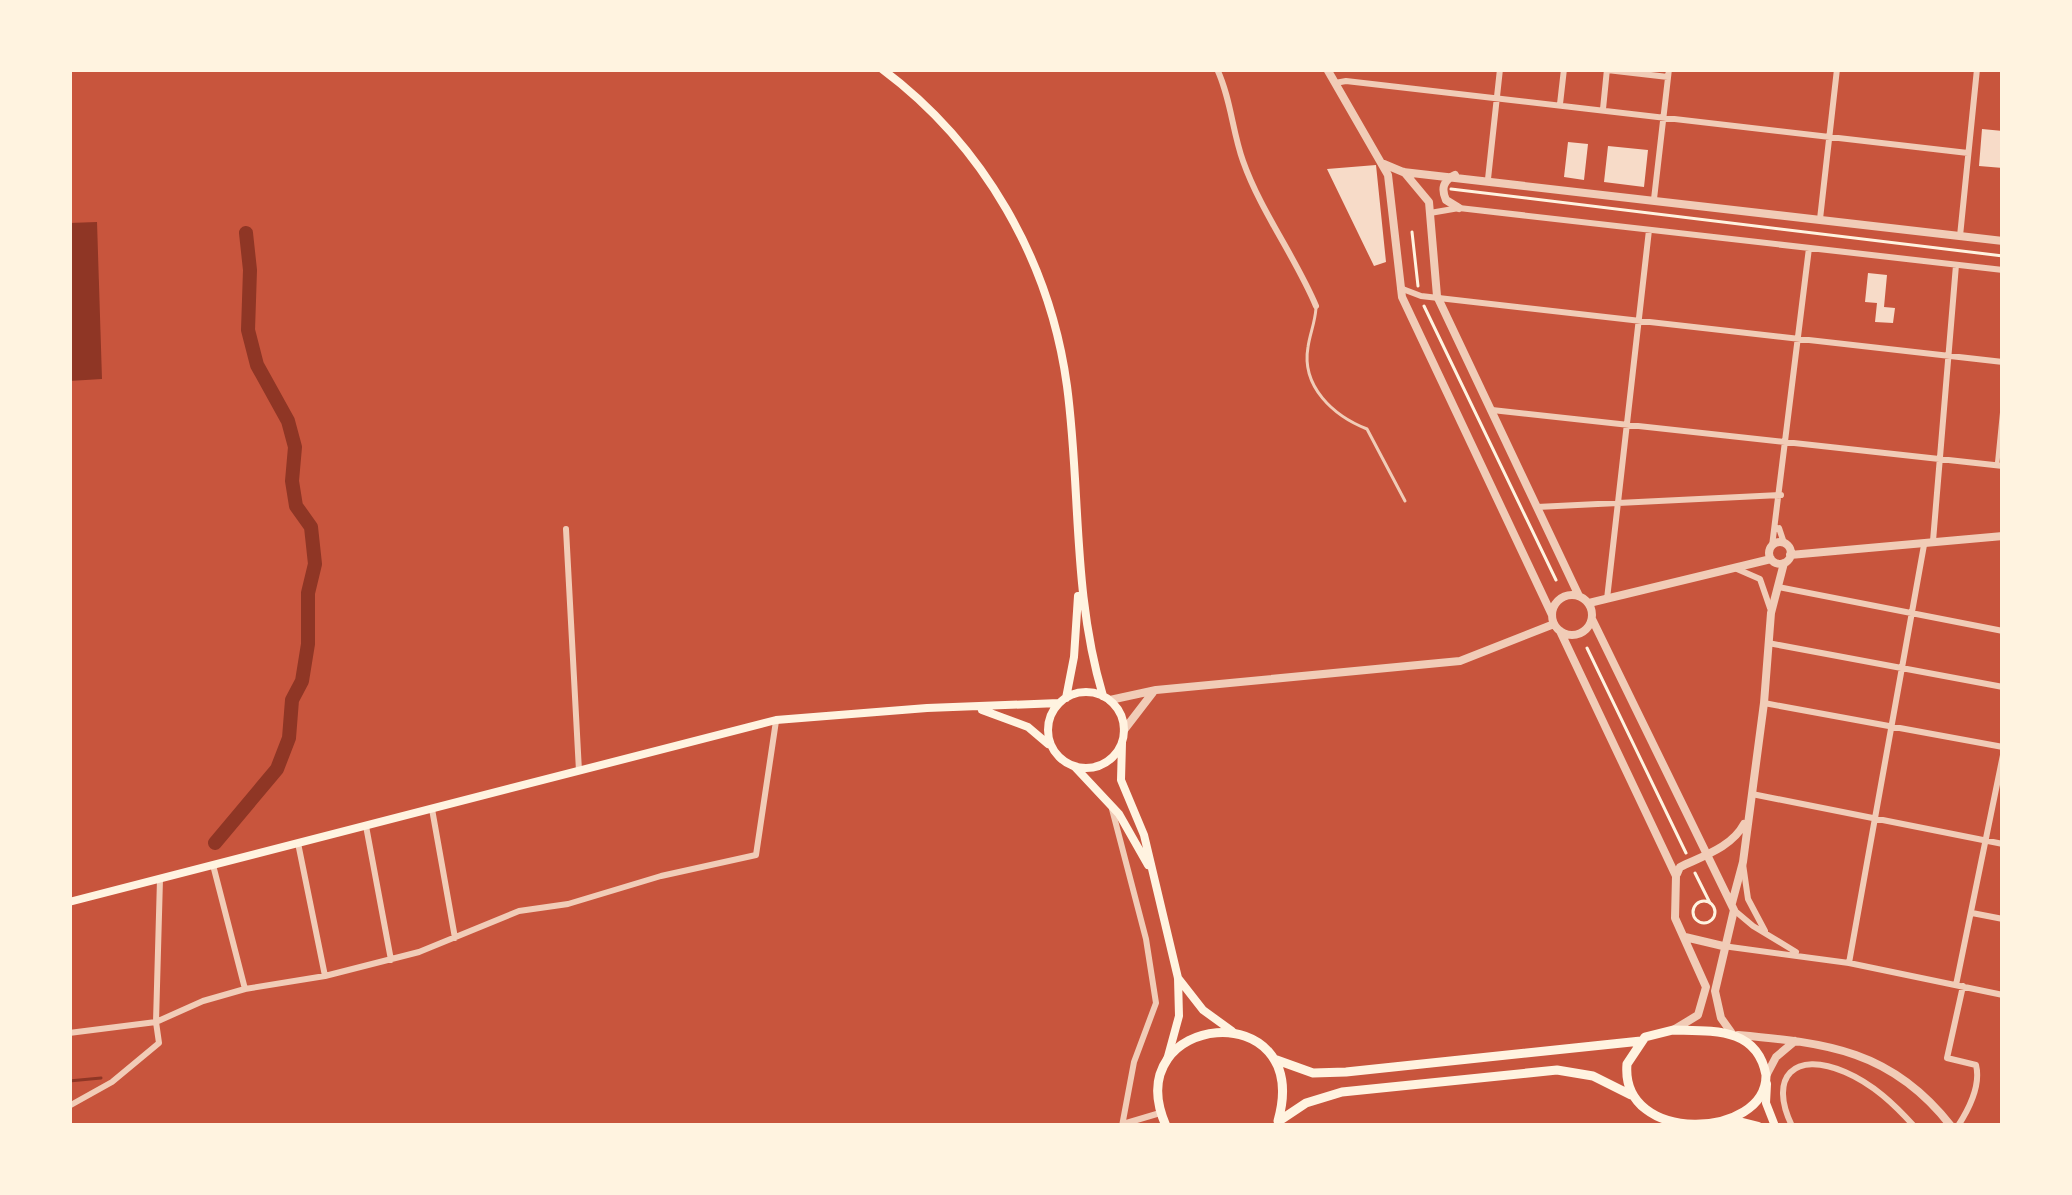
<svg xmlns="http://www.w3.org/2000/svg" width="2072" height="1195" viewBox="0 0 2072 1195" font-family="'Noto Sans',sans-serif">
<rect width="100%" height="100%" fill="#c8553d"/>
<!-- water -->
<path fill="#8f3625" d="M97 222 102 379 69 381V223Z"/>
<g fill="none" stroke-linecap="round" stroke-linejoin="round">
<!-- stream -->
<path stroke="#8f3625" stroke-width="3" d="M69 1081 101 1078"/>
<!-- canal -->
<path stroke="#8f3625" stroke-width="14" d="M215 843 277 769 289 738 292 700 302 681 308 644V593L315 564 311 527 296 506 292 481 295 447 288 421 257 365 248 330 250 270 246 233"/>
</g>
<!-- building -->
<path fill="#f7dbc8" d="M1982 129 2003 131V168L1979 166Z
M1568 142 1588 144 1584 180 1564 177Z
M1608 146 1648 150 1644 187 1604 182Z
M1376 165 1386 262 1374 266 1327 169Z
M1868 273 1887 275 1884 307 1895 308 1893 323 1875 322 1877 303 1865 302Z"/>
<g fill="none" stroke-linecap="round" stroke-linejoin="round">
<!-- path -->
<path stroke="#fff3e0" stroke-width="3" d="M1451 189 2003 256
M1412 232 1418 286
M1424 306 1556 580
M1587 648 1686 853
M1695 873 1710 903
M1693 912a11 11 0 1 1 22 0a11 11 0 1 1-22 0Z"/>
<!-- service -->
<path stroke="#f1ccb7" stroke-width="3" d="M1316 308C1315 323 1310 333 1308 347 1301 387 1334 416 1367 429L1405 501"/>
<!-- pedestrian -->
<path stroke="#f1ccb7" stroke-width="4.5" d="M1997 465 2003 405"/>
<!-- minor -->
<path stroke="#f1ccb7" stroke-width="6" d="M1217 69C1231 99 1232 130 1243 161 1261 212 1295 256 1316 306
M1607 70 1668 77
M1335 83 1346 81 1968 153
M1560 104 1564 69
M1603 109 1607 69
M1488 179 1500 69
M1654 199 1669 69
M1430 213 1459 208 2003 270
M1820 219 1837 69
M1960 236 1977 69
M1400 288 1421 296 2003 362
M1492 410 2003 466
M1537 507 1781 495
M1779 528 1784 543
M566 529 579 771
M1933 541 1956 265
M1772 546 1809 248
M1737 569 1760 579 1770 608
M1778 587 2003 631
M1607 599 1649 230
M1768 643 2003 687
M1764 703 2003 747
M1752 794 2003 844
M432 809 455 938
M1112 809 1146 939 1156 1003 1134 1062 1122 1126
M366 826 391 960
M298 843 325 976
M1743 864 1748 899 1765 931
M213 865 245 989
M1734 910 1753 926 1796 952
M1972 913 2003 919
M1723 946 1849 963 2003 995
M1849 963 1924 545
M1956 985 2003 755
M69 1033 156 1022 203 1001 245 989 325 976 419 952 519 911 568 904 661 876 756 855 776 721
M69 1106 112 1082 159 1043 156 1022 160 879
M1123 1124 1160 1113
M1792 1126C1768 1077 1794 1050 1845 1072 1873 1084 1894 1104 1914 1126
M1958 1126C1969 1109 1981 1085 1976 1065L1947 1058 1963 986"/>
<!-- tertiary -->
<path stroke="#f1ccb7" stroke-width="8" d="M1327 69 1388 175 1402 297 1552 615
M1384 164 1403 172 2003 241
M1404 172 1429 202 1437 296 1579 596
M1455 175C1443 180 1441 189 1446 200L1459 208
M1769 553a11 11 0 1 1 22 0a11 11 0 1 1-22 0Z
M1790 555 2003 536
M1552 615a20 20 0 1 1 40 0a20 20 0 1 1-40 0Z
M1589 603 1771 559
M1592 619 1734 910 1715 991 1721 1018 1731 1032
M1560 631 1676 876 1675 918 1706 987 1698 1015 1675 1029
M1110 700 1156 690 1460 661 1554 624
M1124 730 1154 691
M1677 874 1680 867C1703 856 1732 847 1744 824
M1732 903 1743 862 1764 703 1771 613 1784 563
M1685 937 1723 946
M1738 1035C1827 1043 1892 1050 1951 1126
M1767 1074 1776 1057 1795 1041"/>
<!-- secondary -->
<path stroke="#fff3e0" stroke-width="8" d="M882 69C984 145 1050 261 1067 386 1081 491 1072 592 1103 696
M1048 730a38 38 0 1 1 76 0a38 38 0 1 1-76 0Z
M1066 698 1074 657 1078 596
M982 710 1028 727 1048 744
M1122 743 1121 780 1144 835 1178 978 1179 1016 1167 1060
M1075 767 1119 814 1148 865
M69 902 776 720 927 708 1059 703
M1178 978 1203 1010 1232 1031
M1767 1084 1766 1103 1775 1126
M1734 1120 1758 1126"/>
<!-- primary -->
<path stroke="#fff3e0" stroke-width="9" d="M1673 1030C1713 1031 1757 1027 1766 1075 1767 1139 1620 1146 1627 1064L1645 1037Z
M1274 1059 1313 1073 1346 1072 1641 1041
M1279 1121 1306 1103 1342 1092 1557 1070 1593 1076 1631 1095
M1166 1126C1116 1012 1314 993 1278 1121"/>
</g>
<!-- border -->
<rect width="2072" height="1195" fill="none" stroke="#fff3e0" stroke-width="144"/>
</svg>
